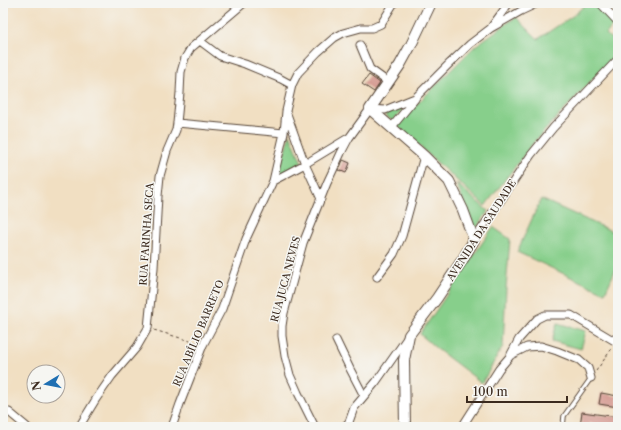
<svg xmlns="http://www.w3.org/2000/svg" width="621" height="430" viewBox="0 0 621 430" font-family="'Libre Caslon Text',serif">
<rect width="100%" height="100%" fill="#f6f6f2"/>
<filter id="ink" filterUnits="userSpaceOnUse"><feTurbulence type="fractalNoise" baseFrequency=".025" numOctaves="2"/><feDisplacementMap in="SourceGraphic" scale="8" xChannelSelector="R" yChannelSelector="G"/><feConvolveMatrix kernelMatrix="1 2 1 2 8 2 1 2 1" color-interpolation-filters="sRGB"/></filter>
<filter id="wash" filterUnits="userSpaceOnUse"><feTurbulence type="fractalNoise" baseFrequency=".012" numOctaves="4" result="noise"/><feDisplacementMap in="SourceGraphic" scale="16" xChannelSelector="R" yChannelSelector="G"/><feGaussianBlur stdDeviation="0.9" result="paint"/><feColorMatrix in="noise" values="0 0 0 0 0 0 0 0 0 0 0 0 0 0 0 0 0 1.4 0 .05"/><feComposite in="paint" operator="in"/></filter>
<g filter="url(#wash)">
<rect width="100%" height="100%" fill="#f1dfc2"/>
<!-- green -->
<path fill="#87cf8b" stroke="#617c54" d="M587 3H594L614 24 606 34 618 45V52L534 142 485 206 396 125 475 46 516 17 538 39 574 15Z
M409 103 393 121 387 117 385 114Z
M290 134 302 163 277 176Z
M456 183 488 211 475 231Z
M541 199 618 234V264L605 293 517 252Z
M493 227 510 239 506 288 503 346 482 383 437 349 420 334Z
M557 323 586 331 581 349 552 341Z"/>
<g id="blocks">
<!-- building -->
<path fill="#d49990" d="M369 75 380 83 374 92 362 84Z
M343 160 350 163 346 173 339 170Z
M601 393 618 396V407L599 404Z
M582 412 618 417V427L590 423 589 427H580Z"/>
</g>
</g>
<g filter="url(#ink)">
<use href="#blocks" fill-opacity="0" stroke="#564537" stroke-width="1"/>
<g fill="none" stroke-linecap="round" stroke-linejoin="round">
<!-- lane casing -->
<g stroke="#564537" stroke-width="5.5">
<path id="lane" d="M563 427 564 416 591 378"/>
</g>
<!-- street casing -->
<g stroke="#564537" stroke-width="9">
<path id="street" d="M600 3 618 22
M492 26 509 3
M200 41 220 56 245 64 281 79 292 85
M360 45 370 69 388 82
M287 114 305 164 321 199
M177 123 284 133
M391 128 410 105 415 99
M273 181 305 164 348 138
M474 240 531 155 553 128 618 59
M377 277 394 254 402 236 424 156
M336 340 350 369 364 396
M511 354 519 339 537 319 545 315H571L618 343
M3 410 9 412 27 427
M79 427 96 399 112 376 137 347 148 328 154 268 158 196 160 176 167 151 176 130 177 123 180 93 181 72 185 58 191 48 244 3
M172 427 180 404 203 345 222 309 246 239 273 181 284 133 286 111 292 85 298 73 318 52 334 38 343 33 361 28H372L381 24 394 3
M315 427 298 393 290 375 285 356 282 336V326L284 313 303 243 327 183 341 153 349 138 370 109 385 110 415 98 450 63 470 44 491 28 521 11 538 3
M344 427 349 422 354 408 376 382 407 338
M462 427 499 369 511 355 527 347 541 346 557 351 579 360 588 368 591 378"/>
</g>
<!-- secondary casing -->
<g stroke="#564537" stroke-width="12">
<path id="secondary" d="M405 427 404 360 409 335 437 298 463 259 474 240 463 210 449 181 424 156 370 109 400 65 411 45 431 3"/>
</g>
<!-- path -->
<path stroke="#564537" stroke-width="1" stroke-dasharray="3 3" stroke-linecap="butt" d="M154 330 197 343
M596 371 613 347"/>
<!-- lane -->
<use href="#lane" stroke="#fff" stroke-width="3.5"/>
<!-- street -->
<use href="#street" stroke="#fff" stroke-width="7"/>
<!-- secondary -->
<use href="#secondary" stroke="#fff" stroke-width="10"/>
</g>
</g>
<g text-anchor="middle" stroke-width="3" stroke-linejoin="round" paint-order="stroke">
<!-- street labels -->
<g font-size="10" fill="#3b2a1e" stroke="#f6f6f2">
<text transform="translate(481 230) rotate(-57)" y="4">AVENIDA DA SAUDADE</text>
<text transform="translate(146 234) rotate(-86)" y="4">RUA FARINHA SECA</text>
<text transform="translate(285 279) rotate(-75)" y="4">RUA JUCA NEVES</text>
<text transform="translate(198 333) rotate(-67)" y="4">RUA ABÍLIO BARRETO</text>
</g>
</g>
<!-- margin -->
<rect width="621" height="430" fill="none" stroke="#f6f6f2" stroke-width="16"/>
<!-- north arrow -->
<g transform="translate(46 384) rotate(260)"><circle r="19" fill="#f6f6f2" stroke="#aba49d"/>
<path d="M0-3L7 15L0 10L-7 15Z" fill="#1f6fb2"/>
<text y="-6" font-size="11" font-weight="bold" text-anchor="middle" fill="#3b2a1e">N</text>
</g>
<!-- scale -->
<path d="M467 396v6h100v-6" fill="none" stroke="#3b2a1e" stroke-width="2"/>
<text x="473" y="396" font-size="12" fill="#3b2a1e" stroke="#f6f6f2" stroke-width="3" paint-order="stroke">100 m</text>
</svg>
